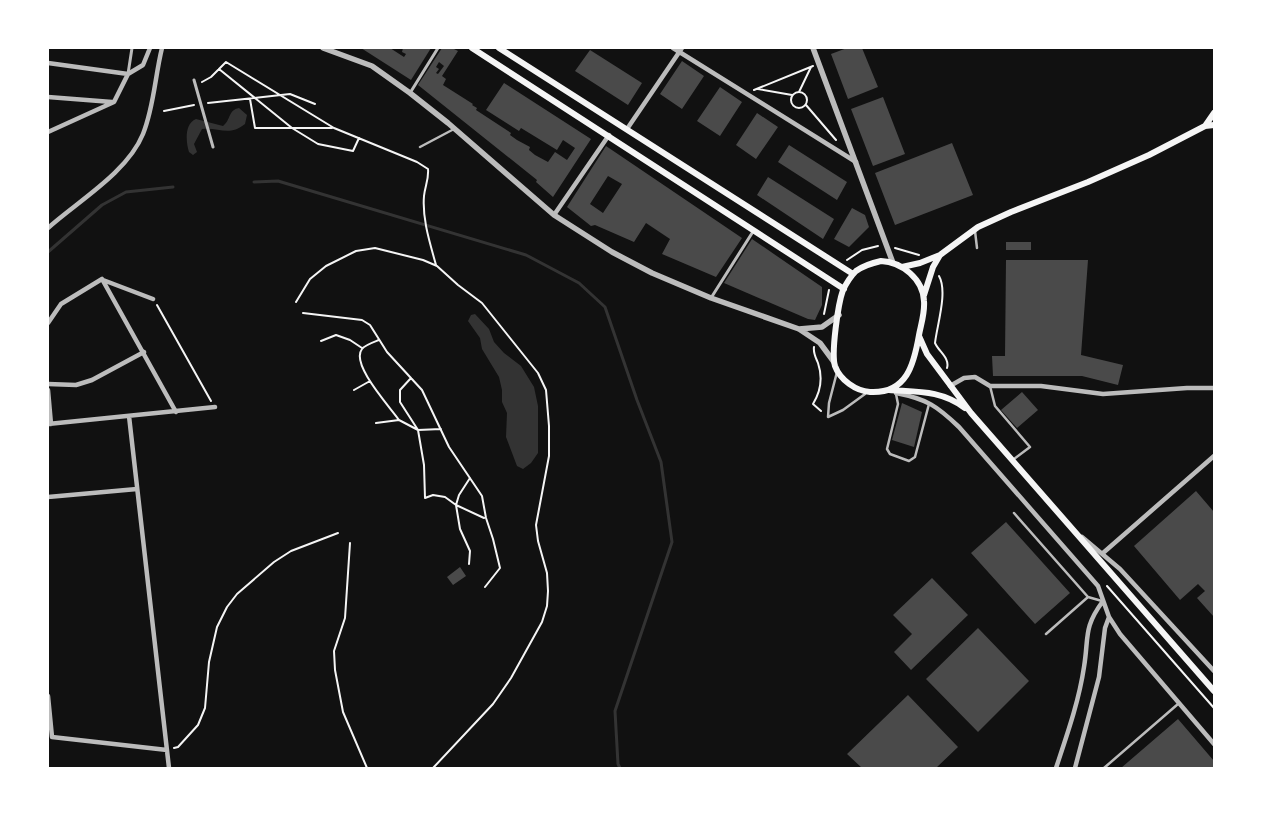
<svg xmlns="http://www.w3.org/2000/svg" width="1262" height="816" viewBox="0 0 1262 816" font-family="Inter,sans-serif">
<rect width="100%" height="100%" fill="#111"/>
<!-- water -->
<path fill="#333" d="M239 108 247 115 245 124C229 137 219 127 202 129L194 144 197 152 193 155 189 152C186 142 184 124 196 119L223 126C231 120 228 110 239 108Z
M475 314 489 329 494 342 504 353 521 366 534 387 538 406V453L531 463 523 469 517 466 506 437 507 413 502 402V390L499 377 482 349 480 338 468 321 471 315Z"/>
<g fill="none" stroke-linecap="round" stroke-linejoin="round">
<!-- stream -->
<path stroke="#333" stroke-width="3" d="M254 182 278 181 526 255 579 283 605 307 637 400 661 462 672 542 615 711 618 764 620 768
M48 252 102 205 126 192 173 187"/>
</g>
<!-- building -->
<path fill="#4a4a4a" fill-rule="evenodd" d="M361 48H390L404 57 406 54 402 52 403 48H431L411 80Z
M442 48H452L458 51 442 76 446 79 443 85 473 104 472 105 477 108 476 110 511 133 510 135 517 140 530 147 529 150 535 155 548 162 555 152 567 160 575 148 563 140 557 150 521 128 519 131 486 110 504 83 591 139 553 197 536 182 537 180 418 85ZM439 62 444 66 438 74 436 73 439 69 436 67Z
M847 48H862L878 87 848 99 831 54Z
M590 50 642 83 628 105 575 71Z
M682 61 704 76 682 109 660 94Z
M720 87 742 102 720 136 697 121Z
M883 97 905 154 873 166 851 109Z
M757 113 778 127 756 159 736 145Z
M952 143 973 195 895 225 875 173Z
M789 145 847 182 837 200 778 162Z
M606 146 742 238 716 277 662 254 670 239 646 223 634 242 595 225 591 226 567 207ZM608 176 622 184 603 213 590 204Z
M768 177 834 219 823 239 757 195Z
M852 208 865 215 869 227 849 247 834 239Z
M752 239 822 287V305L815 320 808 319 724 283Z
M1006 242H1031V250H1006Z
M1006 260H1088L1081 355 1123 365 1118 385 1082 376H993L992 356H1005Z
M1022 392 1038 410 1017 428 1001 410Z
M902 403 922 412 914 447 892 440Z
M1196 491 1214 512V617L1197 598 1205 591 1198 584 1180 600 1134 546Z
M1006 522 1070 593 1035 624 971 553Z
M460 567 466 576 453 585 447 577Z
M932 578 968 615 911 670 894 652 912 634 893 615Z
M978 628 1029 681 978 732 926 679Z
M908 695 958 747 936 768H862L847 754Z
M1178 719 1214 761V768H1121Z"/>
<g fill="none" stroke-linecap="round" stroke-linejoin="round">
<!-- path -->
<path stroke="#f5f5f5" stroke-width="2" d="M219 69 292 128 318 144 353 151 359 138
M202 82 211 77 226 62 334 128 417 162 428 169C429 179 425 186 424 196 422 219 430 243 436 265
M758 89 792 95
M754 90 813 66
M791 100a8 8 0 1 1 16 0a8 8 0 1 1-16 0Z
M799 92 811 67
M250 99 255 128H332
M208 103 290 94 315 104
M806 105 836 140
M164 111 194 105
M895 248 919 255
M847 260 862 250 878 246
M939 276C948 292 937 325 935 343 939 352 950 358 947 368
M296 302 310 279 326 266 356 251 375 248 423 260 437 266 458 285 482 303 538 373 546 390 549 426V456L536 525 538 541 547 573 548 591 547 606 542 622 511 678 493 704 433 768
M157 305 211 401
M303 313 362 320 370 325 387 352 422 390 449 447 482 496 486 518 493 539 500 568 485 587
M824 314 829 290
M379 340C374 342 365 345 362 349 350 364 390 407 399 420
M321 341 336 335 350 340 362 348
M814 347C813 353 816 358 818 363 823 378 821 391 813 404L821 411
M411 378 400 390V402L418 430 424 465 425 498 433 495 445 497 456 505 484 518
M354 390 370 381
M376 423 399 420 418 430 441 429
M350 543 345 618 334 651 335 670 343 712 367 768
M469 564 470 551 460 529 456 505 459 495 470 478
M1107 586 1214 708
M174 748 178 747 198 725 205 708 209 662 217 627 227 607 237 594 274 562 291 551 338 533"/>
<!-- service -->
<path stroke="#bcbcbc" stroke-width="2.5" d="M420 147 454 129
M975 231 977 248
M837 372 829 403 828 417 843 410 865 394
M990 386 995 406 1030 447 1014 459
M896 394 898 404 887 449 890 454 909 461 915 457 929 404
M1014 513 1088 597 1102 601
M1046 634 1088 597
M1104 768 1178 704"/>
<!-- pedestrian -->
<path stroke="#bcbcbc" stroke-width="3" d="M128 74 132 48
M194 80 213 147
M410 93 438 48
M711 298 754 230"/>
<!-- minor -->
<path stroke="#bcbcbc" stroke-width="4.5" d="M673 48 856 162
M48 63 128 74
M48 97 112 102
M627 129 682 48
M48 132 114 102 128 74 143 65 150 48
M554 215 609 135
M48 228C78 201 127 173 143 134 154 107 155 76 162 48
M102 279 176 412
M103 280 153 299
M48 323 61 304 102 279
M48 384 76 385 92 380 144 352
M950 386 964 378 975 377 990 386H1041L1103 394 1187 388H1214
M48 390 51 424
M896 393C927 399 937 406 959 427L1098 586 1109 617 1120 634 1214 744
M129 416 169 768
M48 424 215 407
M48 497 137 489
M1082 537 1120 569 1214 671
M1103 553 1214 456
M48 696 52 737 167 750
M1056 768C1067 735 1079 701 1084 667 1089 637 1083 628 1103 601
M1075 768 1099 677 1105 628 1109 617"/>
<!-- tertiary -->
<path stroke="#bcbcbc" stroke-width="5.5" d="M323 48 372 66 410 93 448 123 554 215 612 252 652 273 711 298 799 329 820 343 834 362
M813 48 893 263
M799 329 822 327 839 315"/>
<!-- secondary -->
<path stroke="#f5f5f5" stroke-width="6" d="M472 48 844 289
M499 48 853 274
M1205 126 1214 113
M881 261C902 262 923 279 924 301 925 313 921 324 919 335 914 364 907 394 870 392 856 391 840 380 835 366 831 353 838 304 843 290 846 284 851 276 856 271 863 266 872 263 881 261Z
M902 267 920 263 940 255 978 227 1011 212 1088 182 1149 155 1205 126 1214 125
M924 295 933 267 940 255
M919 336 927 354 971 413 1214 691
M889 390C918 392 941 390 965 408"/>
</g>
<!-- border -->
<rect width="1262" height="816" fill="none" stroke="#ffffff" stroke-width="98"/>
</svg>
